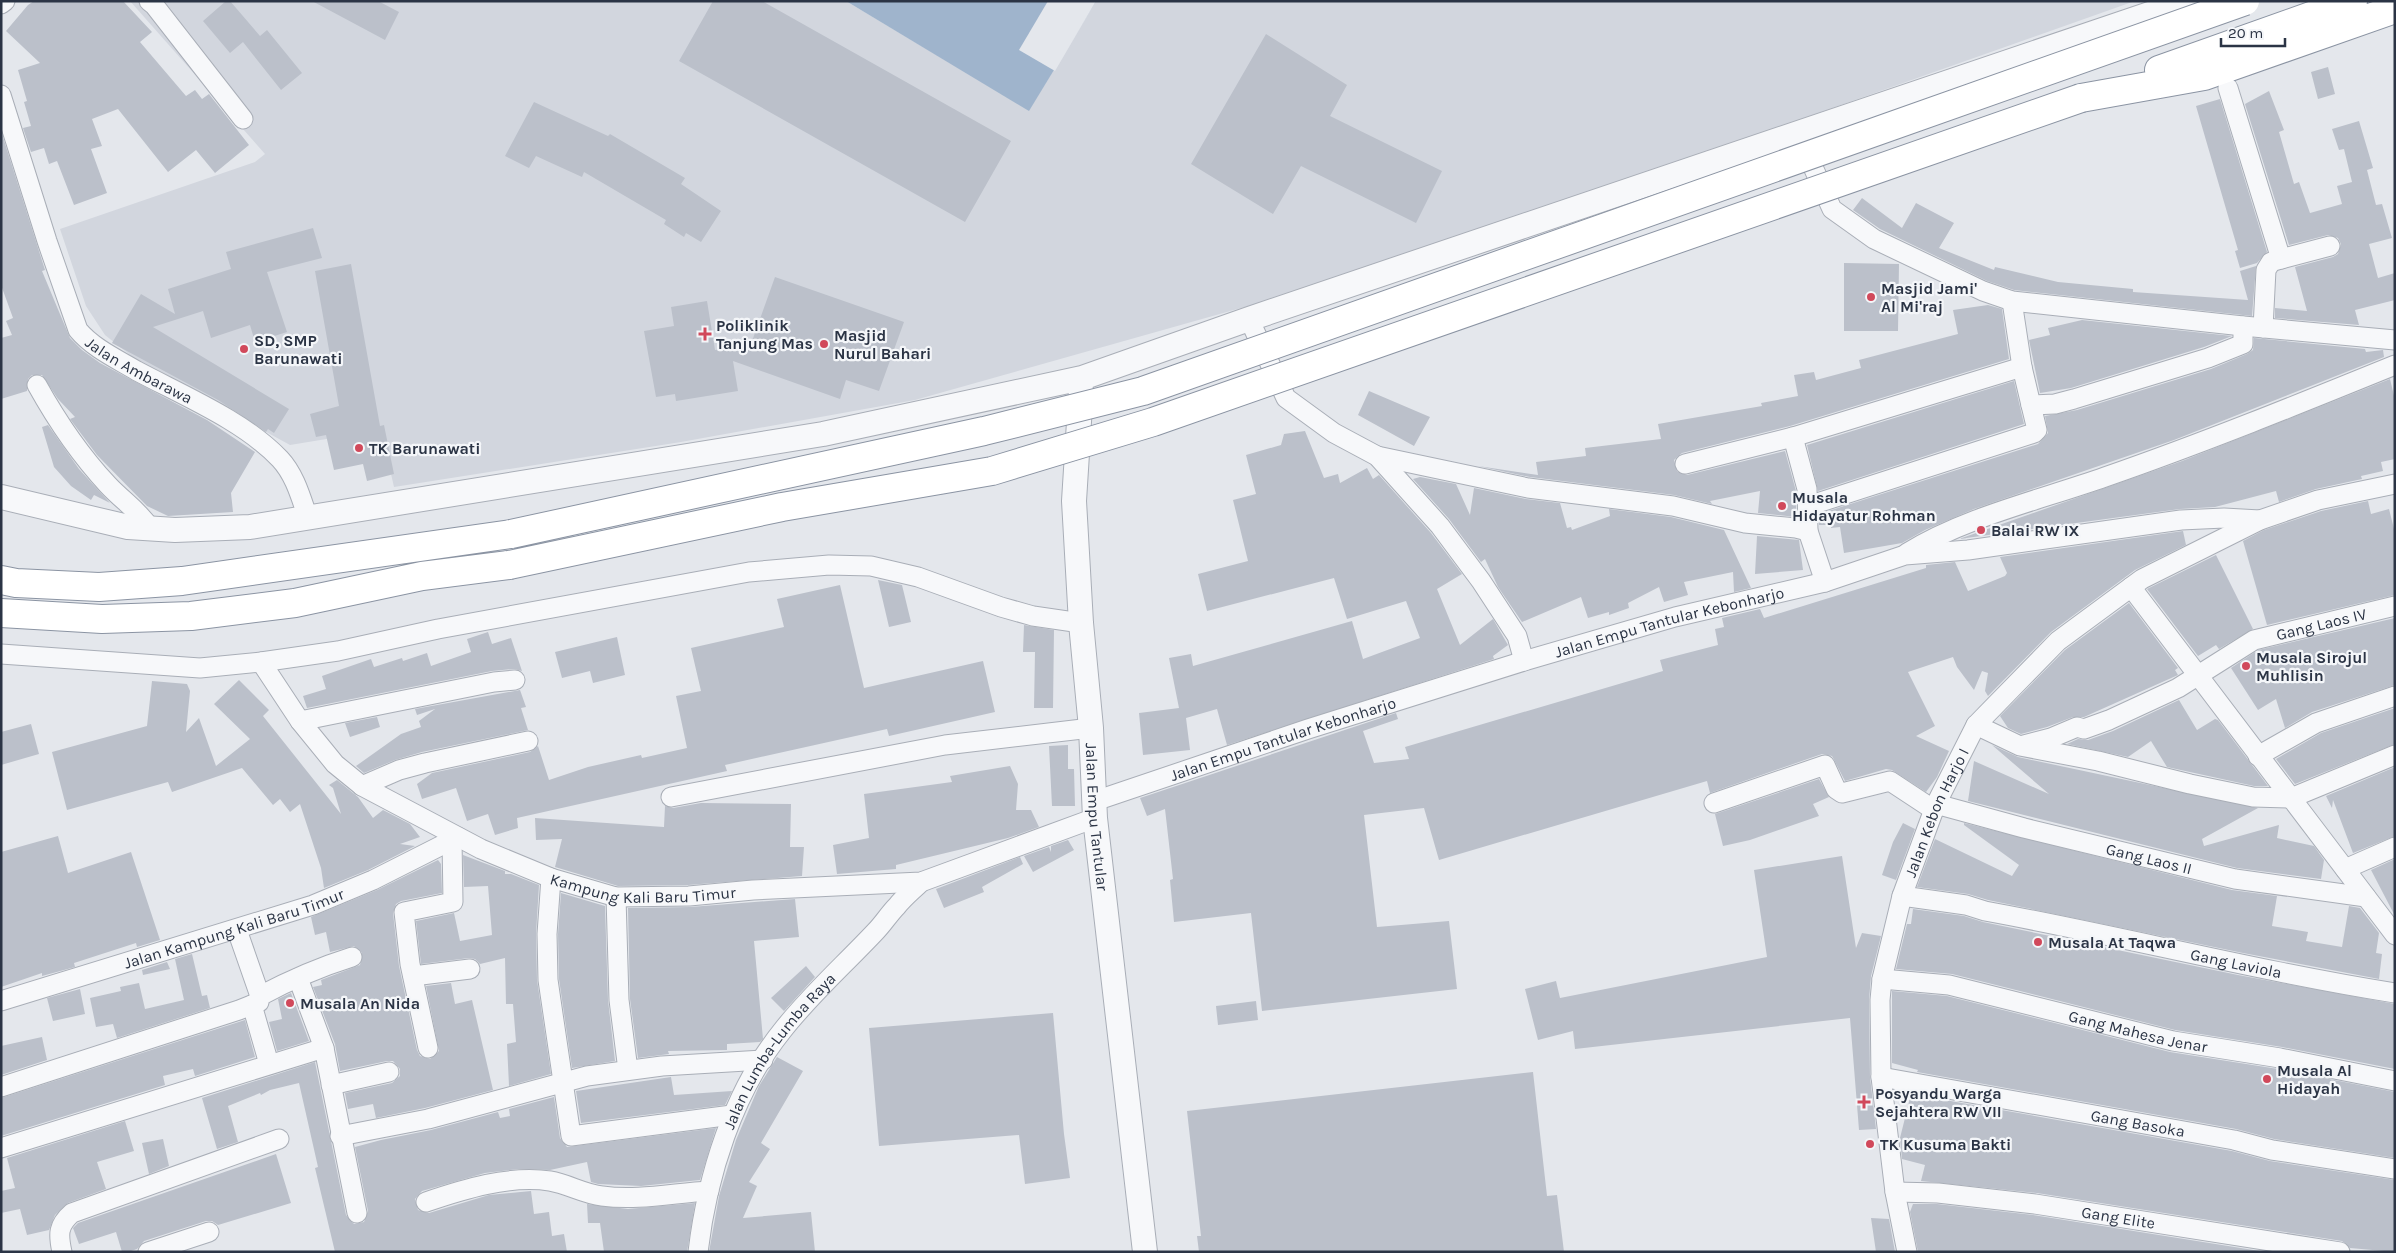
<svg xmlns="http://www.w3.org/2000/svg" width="2396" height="1253" viewBox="0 0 2396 1253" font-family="Karla,sans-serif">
<rect width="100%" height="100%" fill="#e4e7ec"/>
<!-- built -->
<path fill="#d2d6de" d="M130 1H846L1029 110 1096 1H2135L1368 272 915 400 681 442 394 487 381 430 290 445 140 363 105 335 86 306 60 229 255 162 265 154Z"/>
<!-- water -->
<path fill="#9fb4cc" d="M846 1H1096L1029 111Z"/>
<!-- pier -->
<path fill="#e4e7ec" d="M1048 1H1096L1055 71 1019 50Z"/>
<!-- building -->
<path fill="#bbc0ca" d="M34 1H123L152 32 140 42 186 96 195 90 202 99 209 94 249 145 215 173 196 150 168 172 118 109 92 119 102 146 91 149 107 193 74 205 57 161 49 164 44 148 31 152 23 128 31 126 24 102 27 101 18 70 40 63 6 31 28 5Z
M226 1H230L260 36 267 30 302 73 281 90 243 42 230 53 203 21Z
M312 1H378L399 12 385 40Z
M713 1H762L1011 141 965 222 679 61Z
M1266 34 1347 85 1330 116 1442 171 1416 223 1301 166 1273 214 1191 164Z
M2328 67 2335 94 2318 99 2311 72Z
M2269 91 2284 130 2279 132 2294 184 2299 182 2310 213 2342 204 2337 186 2352 182 2344 149 2339 150 2332 129 2359 121 2373 168 2367 170 2376 205 2382 204 2392 238 2369 244 2378 278 2395 273V300L2355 310 2359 325 2275 318V308L2307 311 2295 267 2333 257 2338 254 2341 244 2338 238 2328 235 2289 245 2245 104Z
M2220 99 2267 252 2257 263 2240 268 2235 251 2238 250 2196 106Z
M534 102 608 136 610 134 685 178 681 184 721 211 701 242 686 233 684 237 664 224 666 220 584 172 582 177 536 156 529 168 505 156Z
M2 134 45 270 42 271 70 338 82 350 100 363 207 420 255 452 231 493 233 512 168 516 147 506 97 455 70 419 75 417 58 399 42 375H32L28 379 27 391 1 399V338L12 335 6 321 13 318 1 285Z
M1862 198 1902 228 1916 203 1954 223 1939 248 1994 270 1995 267 2058 282 2133 289V292L2248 300 2240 271 2256 266 2252 316 2014 290 1987 281 1880 229 1853 210Z
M313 228 322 258 267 272 287 332 255 342 250 325 211 338 203 311 153 327 289 409 274 433 268 429 266 432 218 400 112 343 141 294 175 314 168 289 231 269 226 252Z
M1844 263 1899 264 1898 331H1844Z
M351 264 380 426 384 425 394 474 367 481 363 464 334 470 326 435 316 437 310 414 339 406 315 271Z
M775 277 904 322 879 391 846 380 840 399 733 361 738 391 676 401 675 394 656 397 644 331 674 326 671 307 707 301 715 350 751 344Z
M1988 305 2002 309 2009 359 1790 426 1682 453 1674 460 1677 471 1687 475 1785 451 1796 491V517L1758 513 1760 491 1710 501 1712 504 1674 495 1530 477 1478 466 1538 475 1536 462 1586 456 1585 448 1661 439 1658 424 1762 406 1761 403 1798 396 1794 375 1814 372 1816 380 1861 368 1859 360 1958 334 1953 310Z
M2082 320 2232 336 2204 347 2071 388 2040 393 2029 340 2050 335 2048 328Z
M2254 338 2365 349 2366 352 2383 350 2384 357 2174 440 1974 509 1925 530 1902 543 1844 553 1840 527 1831 528V525H1819V514L2038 444 2048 433 2045 416 2077 410 2211 369 2247 354 2253 350Z
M2390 379 2395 400V459L2381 462 2383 471 2361 476 2362 479 2316 489 2279 502 2276 491 2215 507 2180 509 1959 539 2182 461Z
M2014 381 2024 424 1818 491 1807 445Z
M1369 391 1430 417 1414 446 1358 415Z
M48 425 79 469 110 503 94 495 91 500 71 486 54 467 42 427Z
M1305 431 1324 478 1338 474 1340 483 1367 468 1373 479 1379 475 1431 533 1462 574 1437 589 1460 645 1493 619 1508 645 1493 656 1494 659 1227 745 1217 709 1186 718 1190 750 1143 755 1139 713 1179 708 1169 658 1191 654 1193 666 1352 621 1363 659 1420 638 1406 601 1347 619 1334 578 1207 611 1198 574 1248 561 1233 500 1256 494 1246 455 1281 445 1284 434Z
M1420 477 1456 484 1470 515 1474 488 1526 499 1560 503 1567 528 1571 527 1572 530 1610 516 1609 509 1671 517 1724 530 1751 588 1734 592 1733 572 1684 582 1688 595 1664 602 1659 587 1628 603 1629 608 1609 615V612L1588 618 1581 597 1522 622 1498 587 1485 559 1481 562 1449 519 1413 479Z
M2368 501 2371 514 2389 509 2395 533V595L2267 625 2243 541 2264 530 2321 511Z
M2183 531 2186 545 2135 570 2051 632 1988 696 1985 691 1988 673 1982 671 1974 690 1957 667 1953 657 1908 672 1935 726 1916 736 1949 751 1937 777 1926 792 1892 770 1886 769 1845 781 1832 756 1822 754 1710 793 1707 781 1439 860 1424 808 1364 815 1377 927 1449 921 1457 989 1262 1011 1251 913 1174 922 1170 880 1173 879 1165 809 1147 816 1140 798 1396 713 1398 719 1363 731 1374 763 1409 759 1405 747 1663 671 1660 660 1718 645 1715 629 1724 627 1722 618 1760 609 1764 618 1926 568V565L1955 562 1968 591 2005 576 2007 573 2000 557Z
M1757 536 1799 540 1803 570 1755 574Z
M2216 555 2253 629 2219 649 2216 645 2198 656 2147 589Z
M878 580 902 585 911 622 889 627Z
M840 585 864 688 983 661 995 712 889 736 887 729 725 765 727 771 517 818 518 828 495 835 488 814 467 821 456 788 422 799 417 784 432 773 530 752 538 746 549 780 588 767 641 755 642 758 687 748 676 696 701 691 691 648 784 627 777 599Z
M2129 603 2178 668 2175 670 2178 675 2084 717H2073L2047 727 2021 734 2008 728 2000 716 2065 650Z
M2395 618V685L2312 712 2285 728 2276 699 2258 710 2231 668 2258 650Z
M1024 625 1054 630 1053 708H1034L1035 652H1023Z
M488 632 492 644 511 638 522 671 514 669 492 671 307 708 303 696 326 689 322 676 371 659 374 667 402 658 403 661 427 653 431 666 471 652 467 639Z
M617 637 625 675 593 683 590 671 562 678 555 652Z
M239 680 269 710 263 716 341 814 333 788 329 785 337 780 358 797 373 818 383 810 410 824 420 837 400 844 415 846 368 870 324 888 321 868 300 804 290 812 280 799 273 805 242 768 172 792 168 782 67 810 52 752 147 726 152 681 187 684 190 691 186 732 199 718 216 766 250 739 214 704Z
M520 690 526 707 521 708 528 730 422 752 395 760 364 773 356 766 401 734 421 727 419 721 435 709 417 715 415 709Z
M2179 700 2197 730 2215 719 2218 720 2268 786H2254L2167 767 2151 741 2128 757 2067 744 2078 739 2088 740 2113 731Z
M2395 708V744L2295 784 2276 759 2321 733Z
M377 717 380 727 350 737 345 723Z
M31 724 39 754 1 765V732Z
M1068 745V769H1074L1075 806H1052L1049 746Z
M1992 745 2018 757 2258 808 2202 839 2204 846 2279 825 2277 838 2314 846 2324 860 2321 879 2237 868 1968 801 1974 761 2049 794Z
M1010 766 1018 784 1016 810H1031L1039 827 1008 838 896 865V869L837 874 833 845 869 838 864 794 952 782 950 776Z
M2395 767V836L2353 853 2333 800 2332 808 2326 796Z
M1819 779 1829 797 1813 804 1819 816 1750 840 1723 846 1715 814Z
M701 803 791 804 790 847H804L802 876 688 885 618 886 555 867 562 839 536 840 535 818 664 827 665 806 673 808Z
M1903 823 1915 829 1896 880 1882 875 1893 842Z
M1964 823 2232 890 2277 896 2272 926 2308 932 2306 941 2342 947 2349 906 2360 908 2379 933 2376 953 2382 954 2379 979 2243 953 1988 900 1968 894 1917 887 1935 839 2012 876 2019 865 1964 825Z
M58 836 68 873 131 852 160 940 137 947 136 943 74 963 75 967 42 976V973L1 987V852Z
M1068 840 1074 850 1033 872 1024 856 1049 847 1051 852V846Z
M463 855 505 871V874H511L539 885 536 934 537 980 551 1074 509 1086 507 1044 516 1042 513 1004H506L505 958 480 964 475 959 469 958 421 964 416 921 454 913 460 941 492 935 488 886 464 887Z
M1842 856 1856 948 1862 933 1881 936 1871 976 1869 1000 1870 1077 1876 1129 1859 1130 1850 1018 1575 1049 1573 1031 1538 1040 1525 989 1556 981 1560 998 1767 957 1754 870Z
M1020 857 1023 864 982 887 984 892 944 908 936 889Z
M2395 859V916L2371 870Z
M438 860 441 864 442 893 401 901 396 904 393 913 399 966 417 1050 420 1056 430 1059 439 1051 426 986 451 983 455 1004 472 1000 493 1090 425 1108 376 1118 373 1104 348 1109 345 1093 392 1083 400 1076V1069L393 1061H387L340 1071 335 1044 313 987 322 985 321 980 360 965 362 953 354 946 330 952 326 932 315 935 311 917 377 890Z
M561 893 605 906 608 1000 615 1061 572 1068 559 979 558 934Z
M795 899 799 937 754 941 763 1039 760 1042 727 1044V1050L668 1051 669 1054 638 1058 630 999 628 908 690 907Z
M1913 909 1964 916 1983 922 2238 975 2395 1004V1069L2282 1047 2175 1030 1952 974 1896 969 1907 924H1911Z
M192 954 202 996 207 995 210 1008 117 1038 113 1024 96 1027 90 998 121 991 120 987 139 983 145 1009 184 1000 175 959Z
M167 962 170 969 143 975 142 970Z
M806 966 815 977 784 1011 771 998Z
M80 989 85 1014 53 1021 47 998Z
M1892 991 1947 996 2170 1052 2278 1069 2395 1092V1158L2274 1139 2236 1129 1917 1072 1918 1070 1892 1063Z
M291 993 309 1041 277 1051 269 1022 282 1019 278 999Z
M1256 1001 1258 1020 1218 1025 1216 1006Z
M1053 1013 1064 1134 1070 1178 1025 1184 1019 1135 879 1146 869 1028Z
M245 1020 255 1057 195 1076 193 1069 163 1076 165 1085 1 1136V1098Z
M42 1037 47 1060 1 1075V1046Z
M777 1057 803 1071 761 1143 770 1149 749 1182 757 1186 743 1218 811 1212 815 1252H709L719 1196 736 1140 759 1086Z
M315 1062 346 1215 354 1224 364 1222 368 1211 355 1147 381 1140 431 1130 498 1112 500 1118 510 1116 509 1109 554 1097 560 1138 567 1147 716 1128 700 1180 641 1186 598 1184 591 1182 587 1162 550 1170 518 1169 485 1173 422 1191 415 1199 418 1210 429 1213 489 1195 531 1191 534 1214 549 1212 552 1236 564 1234 567 1252H335L315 1168 318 1167 299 1083 270 1090 261 1095 260 1093 228 1106 238 1142 217 1149 202 1098Z
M1533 1072 1547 1196 1557 1195 1564 1252H1199L1197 1236H1201L1187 1111Z
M671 1077 674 1095 732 1091 725 1105 581 1123 576 1091Z
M1911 1094 2232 1151 2270 1161 2395 1180V1252L2350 1248 2342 1241 2037 1193 1921 1181 1925 1165 1902 1159 1900 1138Z
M125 1121 134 1151 97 1162 106 1189 68 1203 55 1215 49 1230 27 1235 20 1209 1 1213V1191L15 1188 7 1158Z
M163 1139 169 1166 149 1174 142 1143Z
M276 1154 291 1203 218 1225 212 1221H206L144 1241 137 1249 128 1252H122L116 1232 79 1244 73 1228 78 1223Z
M695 1203 687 1252H604L600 1223H588L587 1204 628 1209Z
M1913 1204H1937L2033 1215 2266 1252H1918L1910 1212Z
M1871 1218 1889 1219 1895 1252H1876Z"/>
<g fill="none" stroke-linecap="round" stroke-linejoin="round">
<!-- minor casing -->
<g stroke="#a9aeb7" stroke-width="21">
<g id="minor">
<path d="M149 1 154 5 243 119"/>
<path d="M1 4 5 1"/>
<path d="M2228 88 2281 259 2330 246"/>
<path id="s1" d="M1 95 47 241 78 330C93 348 117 359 137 371 184 396 244 421 280 459 295 475 301 498 308 518"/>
<path d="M1803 145 1832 209 1874 239 1983 291 2012 301 2243 326 2395 340"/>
<path d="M2012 301 2022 367 2031 405 2055 404 2074 399 2208 358 2243 344V326"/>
<path d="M1249 319 1286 398 1334 433 1377 456 1440 526 1481 581 1517 636 1524 661"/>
<path d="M2263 328 2266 270 2271 262 2281 259"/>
<path d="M37 385C57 421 80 455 108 485 124 502 137 509 151 529"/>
<path d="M1793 437 1807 489 1808 531 1825 582"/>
<path d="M1377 456 1528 488 1673 506 1745 523 1796 528 1808 531"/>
<path d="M1685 464 1793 437 2022 367"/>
<path d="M1808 506 2034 433 2037 430 2031 405"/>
<path d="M1907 553C1965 517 2040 500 2105 477 2203 443 2299 404 2395 365"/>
<path d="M2131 587 2395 935"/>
<path d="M1 654 200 668 261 662 338 651 438 629 749 572 829 565 871 566 918 577 1001 607 1033 616 1081 623"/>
<path id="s2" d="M261 662 300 721 335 764 362 786 481 849 551 878 616 897 689 896 753 890 921 882 1095 818"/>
<path d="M300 721 494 682 515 680"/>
<path d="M1976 725 2020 746 2098 761 2190 784 2253 797 2291 798 2395 755"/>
<path id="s3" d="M2024 745 2051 738 2077 727 2084 729 2109 720 2178 688 2254 640 2395 606"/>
<path d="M2258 756 2316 723 2395 696"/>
<path d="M362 786 399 770 425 763 528 741"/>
<path d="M671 797 945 745 1091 728"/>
<path id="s4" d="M1095 801 1308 729 1524 661 1675 617 1825 582 1905 555 1968 550 2181 520 2224 518 2260 520"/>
<path d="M1714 803 1825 765 1836 789 1842 793 1890 781 1934 810"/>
<path id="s5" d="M1936 804 2024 828 2235 879 2366 897"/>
<path d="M2345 869 2395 847"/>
<path d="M551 878 547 934 548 980 571 1136 732 1115"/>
<path id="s6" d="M1902 896 1966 905 1985 911C2122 936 2257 971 2395 993"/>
<path d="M616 897 619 1000 628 1070"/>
<path d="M237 930 260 996"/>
<path d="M413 976 470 969"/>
<path d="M298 978 324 1048 357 1213"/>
<path id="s7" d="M1882 979 1949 985 2173 1041 2280 1058 2395 1081"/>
<path id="s8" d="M1 1001 313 905 373 880 458 837"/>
<path d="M252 1005 269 1064"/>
<path d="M428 1048 410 964 404 912 453 902 452 840"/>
<path id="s9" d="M1881 1077 2234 1140 2272 1150 2395 1169"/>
<path d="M331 1085 389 1072"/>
<path d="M1 1087 239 1010 259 1002 260 996C290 980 320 967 352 957"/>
<path d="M340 1136 428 1119 587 1076 662 1066 763 1060"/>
<path d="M1 1148 324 1048"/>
<path id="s10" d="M1895 1192 1938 1193 2035 1204 2340 1252"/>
<path d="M426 1202C464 1189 509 1175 550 1181 568 1184 584 1194 602 1196 637 1201 674 1193 709 1191"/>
<path d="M62 1252C58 1234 58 1225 72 1213L279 1139"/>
<path d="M148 1252 209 1232"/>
<path id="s11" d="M698 1252C707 1176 733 1092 782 1031 810 995 844 965 875 932 883 924 889 914 897 906 904 897 913 890 921 882"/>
<path id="s12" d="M1907 1252 1895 1192 1881 1077 1880 1000 1882 979 1902 896 1936 804 1976 725 2058 641 2142 579 2260 520 2318 500 2395 484"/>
</g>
</g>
<!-- tertiary casing -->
<g stroke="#a9aeb7" stroke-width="26">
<g id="tertiary">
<path id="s13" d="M1081 390 1074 501 1081 623 1091 728 1095 818 1145 1252"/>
<path d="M1 497 128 527 175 530 250 527 823 434 1082 378 1249 319 2188 1"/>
</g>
</g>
<!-- trunk casing -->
<g stroke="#8b94a3" stroke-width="30">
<path id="trunk" d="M2159 70 2353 1
M2081 98 2204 76 2395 9
M1 580 16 583 99 587 182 581 511 534
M1 613 102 619 191 616 295 603 422 576 509 565"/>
</g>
<!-- minor -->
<use href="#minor" stroke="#f7f8fa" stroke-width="19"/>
<!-- tertiary -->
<use href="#tertiary" stroke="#f7f8fa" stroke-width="24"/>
<!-- trunk -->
<use href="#trunk" stroke="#fff" stroke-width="28"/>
<!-- trunk-bridge casing -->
<g stroke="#8b94a3" stroke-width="30" stroke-linecap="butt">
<path id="trunk-bridge" d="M511 534 984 431 1143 391 2245 1
M509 565 782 507 992 471 1153 422 2081 98"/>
</g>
<!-- trunk-bridge -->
<use href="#trunk-bridge" stroke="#fff" stroke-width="28"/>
</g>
<!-- markers -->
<g fill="#d1495b" stroke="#f4f6f9" stroke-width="2">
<circle cx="1871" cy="297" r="5"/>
<path d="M702.5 326.5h5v5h5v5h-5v5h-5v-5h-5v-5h5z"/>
<circle cx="824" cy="344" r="5"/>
<circle cx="244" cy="349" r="5"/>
<circle cx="359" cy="448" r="5"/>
<circle cx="1782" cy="506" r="5"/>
<circle cx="1981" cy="530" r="5"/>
<circle cx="2246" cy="666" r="5"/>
<circle cx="2038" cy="942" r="5"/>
<circle cx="290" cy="1003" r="5"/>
<circle cx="2267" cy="1079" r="5"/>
<path d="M1861.5 1094.5h5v5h5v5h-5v5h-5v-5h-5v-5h5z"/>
<circle cx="1870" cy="1144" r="5"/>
</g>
<g text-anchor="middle" stroke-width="4.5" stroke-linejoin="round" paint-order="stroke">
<!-- poi labels -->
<g font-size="16" font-weight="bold" fill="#2b3445" stroke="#f4f6f9" text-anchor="start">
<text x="1881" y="294">Masjid Jami'<tspan x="1881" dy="18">Al Mi'raj</tspan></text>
<text x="716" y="331">Poliklinik<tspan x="716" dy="18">Tanjung Mas</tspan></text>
<text x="834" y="341">Masjid<tspan x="834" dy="18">Nurul Bahari</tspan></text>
<text x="254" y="346">SD, SMP<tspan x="254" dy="18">Barunawati</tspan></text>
<text x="369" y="454">TK Barunawati</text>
<text x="1792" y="503">Musala<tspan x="1792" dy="18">Hidayatur Rohman</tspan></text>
<text x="1991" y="536">Balai RW IX</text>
<text x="2256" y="663">Musala Sirojul<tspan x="2256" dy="18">Muhlisin</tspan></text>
<text x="2048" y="948">Musala At Taqwa</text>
<text x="300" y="1009">Musala An Nida</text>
<text x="2277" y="1076">Musala Al<tspan x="2277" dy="18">Hidayah</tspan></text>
<text x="1875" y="1099">Posyandu Warga<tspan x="1875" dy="18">Sejahtera RW VII</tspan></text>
<text x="1880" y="1150">TK Kusuma Bakti</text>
</g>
<!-- street labels -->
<g font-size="16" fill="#2b3445" stroke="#f4f6f9">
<text dy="6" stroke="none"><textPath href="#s1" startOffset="321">Jalan Ambarawa</textPath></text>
<text dy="6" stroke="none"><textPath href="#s4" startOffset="602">Jalan Empu Tantular Kebonharjo</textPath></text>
<text dy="6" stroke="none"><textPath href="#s3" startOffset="325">Gang Laos IV</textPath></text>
<text dy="6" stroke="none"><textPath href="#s4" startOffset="198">Jalan Empu Tantular Kebonharjo</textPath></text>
<text dy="6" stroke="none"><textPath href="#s12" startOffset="451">Jalan Kebon Harjo I</textPath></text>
<text dy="6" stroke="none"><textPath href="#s13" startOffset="428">Jalan Empu Tantular</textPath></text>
<text dy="6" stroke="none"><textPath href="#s5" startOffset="220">Gang Laos II</textPath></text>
<text dy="6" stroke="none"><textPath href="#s2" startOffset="465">Kampung Kali Baru Timur</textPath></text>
<text dy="6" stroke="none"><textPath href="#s8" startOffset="244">Jalan Kampung Kali Baru Timur</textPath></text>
<text dy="6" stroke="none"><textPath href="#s6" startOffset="341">Gang Laviola</textPath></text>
<text dy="6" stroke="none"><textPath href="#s7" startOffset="262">Gang Mahesa Jenar</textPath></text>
<text dy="6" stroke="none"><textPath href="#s11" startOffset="221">Jalan Lumba-Lumba Raya</textPath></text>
<text dy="6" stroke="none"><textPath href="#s9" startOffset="261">Gang Basoka</textPath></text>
<text dy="6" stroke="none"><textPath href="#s10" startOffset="225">Gang Elite</textPath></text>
</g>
</g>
<!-- border -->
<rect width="2396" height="1253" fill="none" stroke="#2b3445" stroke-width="5"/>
<!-- scale -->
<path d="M2221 38v8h64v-8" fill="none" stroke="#2b3445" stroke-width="2.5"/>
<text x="2228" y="38" font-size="15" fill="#2b3445" stroke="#f4f6f9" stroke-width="4" paint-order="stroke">20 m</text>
</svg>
